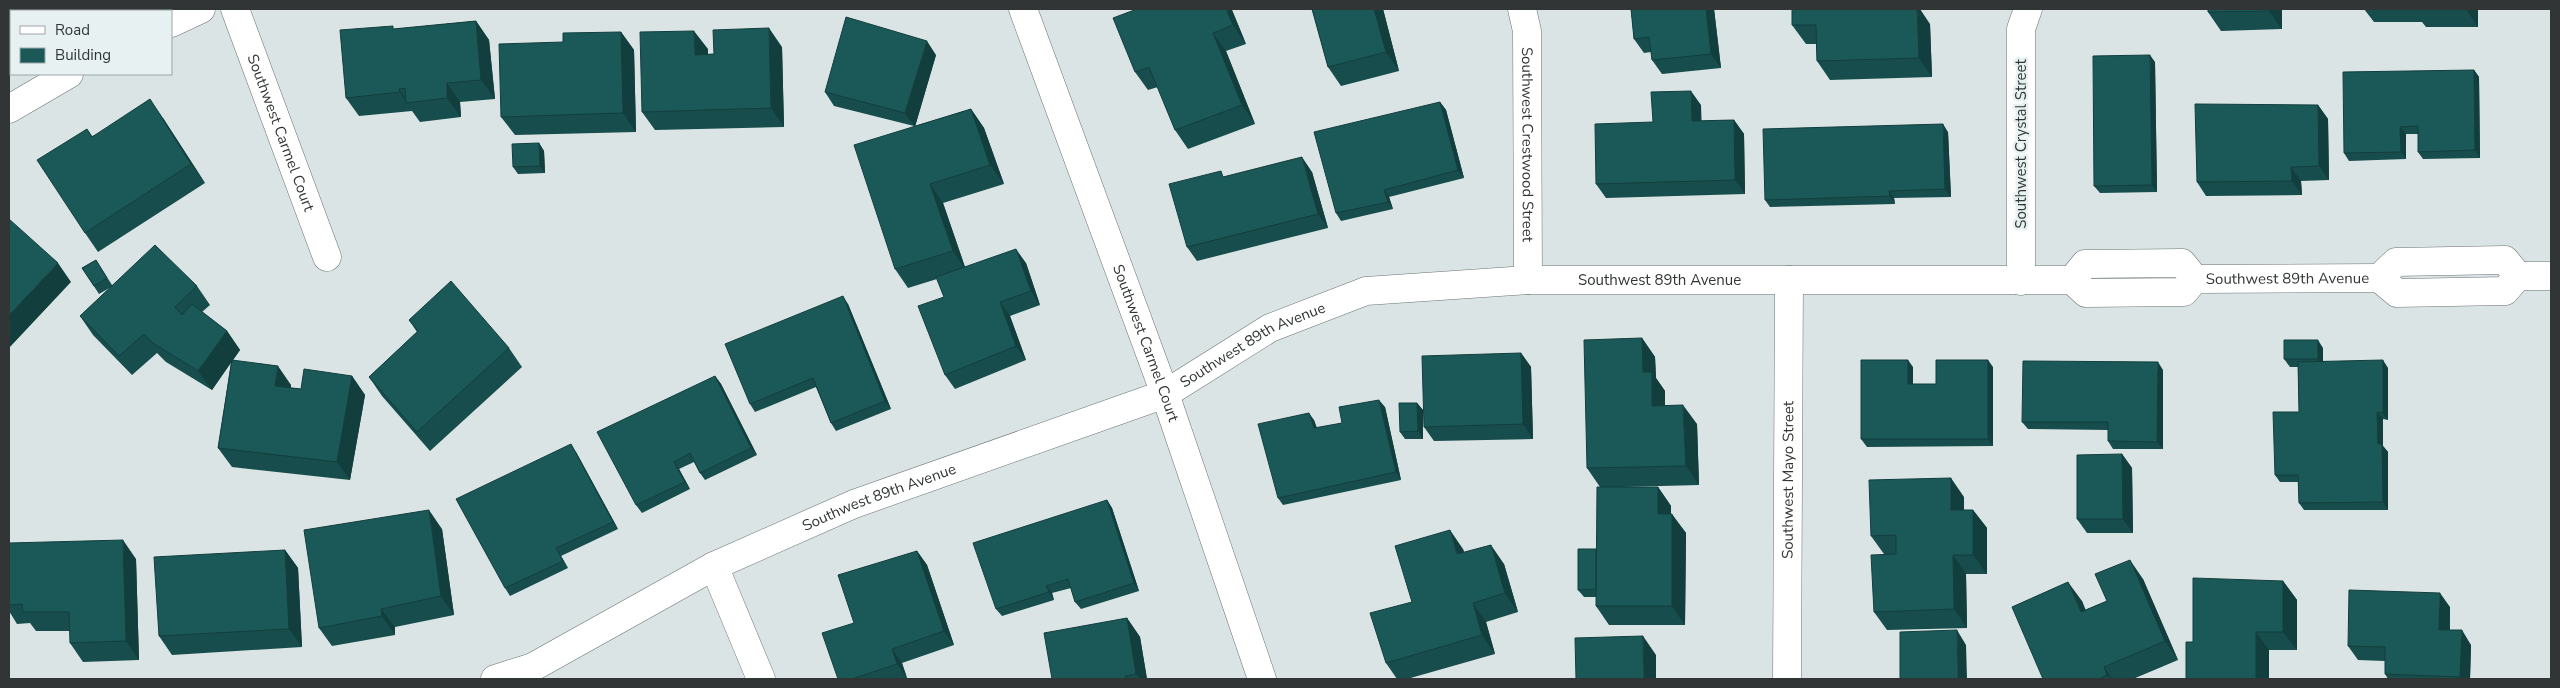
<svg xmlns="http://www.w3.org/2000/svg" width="2560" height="688" viewBox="0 0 2560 688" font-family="'Nunito Sans',sans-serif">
<rect width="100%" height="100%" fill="#dae4e4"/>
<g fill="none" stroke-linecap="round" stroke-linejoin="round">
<!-- street casing -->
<g stroke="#6c7474" stroke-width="29">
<g id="street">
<path id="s1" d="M235 9 327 257"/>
<path id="s2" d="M1023 9 1165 394 1262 679"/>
<path id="s3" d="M1522 9 1527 31 1528 280"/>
<path d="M171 23 201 9"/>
<path d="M9 109 69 74"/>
<path d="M2379 278 2396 262 2505 260 2518 276"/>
<path d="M2072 280 2085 264 2182 263 2195 279"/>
<path d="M2021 281V29L2028 9"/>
<path d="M714 566 761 679"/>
<path id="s4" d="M495 679 533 667 714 566 854 504 1165 394 1270 328 1366 291 1528 280H2072L2086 293 2184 292 2195 279 2379 278 2397 293 2505 291 2518 276H2551"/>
<path id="s5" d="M1787 679 1789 280"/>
</g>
</g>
<!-- street -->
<use href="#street" stroke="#fff" stroke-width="28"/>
</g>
<!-- wall -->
<path fill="#174d4c" d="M1312 9H1383L1399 71 1341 86 1328 67Z
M1631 9H1714L1721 68 1662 74 1652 60 1651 52 1644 53 1634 39Z
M2208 9H2282V29L2221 31 2208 12Z
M2364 9H2478V27H2426L2422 22H2374Z
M1232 10 1246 44 1226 51 1255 124 1188 149 1175 130 1158 87 1148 90 1135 72Z
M476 21 489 40 495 99 460 102 461 117 420 122 412 111 359 116 346 98 394 29Z
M1930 24 1932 77 1830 80 1817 61 1816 44H1806L1792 25Z
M621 32 634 50 636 132 515 135 501 117 563 42Z
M782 47 784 127 655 130 642 112 708 49V54H714Z
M936 55 915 126 971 109 984 128 1004 184 943 203 965 267 1026 263 1040 305 1010 316 1026 360 955 389 945 375 944 297 937 279 908 288 895 269 914 126 834 106 825 92Z
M2155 62 2157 192 2100 193 2094 186Z
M2474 70 2479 77 2480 158 2423 159 2418 152V134H2406V159L2349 161 2344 153Z
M1440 102 1446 110 1464 178 1389 197 1393 209 1341 221 1336 213Z
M1701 105V121L1734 120 1744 134 1745 194 1606 198 1596 184 1653 122Z
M2318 105 2328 119 2329 180 2301 181 2302 195 2206 196 2197 182Z
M163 118 205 183 98 252 85 233 87 129 92 136Z
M1948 132 1951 197 1894 198 1895 204 1770 207 1765 200Z
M539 143 544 151 545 173 518 174 513 167Z
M1312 172 1328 228 1197 261 1187 247 1226 177Z
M96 260 112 285 197 286 210 305 202 312 227 331 240 350 233 360 291 385V388L301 389 352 376 365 395 350 480 232 467 218 448 231 362 212 390 166 362 157 353 132 375 93 335 80 316 111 287 99 294 82 268Z
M848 304 891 409 836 431 831 423 816 387 755 412 750 404Z
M409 320 509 348 522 367 430 451 382 396 369 377 417 332Z
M1642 338 1655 357 1656 378 1665 391V406L1697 424 1699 485 1623 487H1658L1671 506V514L1686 533 1685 625H1609L1596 606V597H1584L1578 590 1596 549 1600 487 1587 468Z
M2323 348V361L2388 368V420L2383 419V446L2388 452V510H2304L2299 503 2298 482H2280L2275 475 2299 412 2298 367H2290L2284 359Z
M1521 353 1531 367 1533 439 1434 441 1424 427Z
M1913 367V384H1936L1993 367V446L1867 447 1861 439Z
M2163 370V449H2113L2108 441V430L2028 429 2022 422Z
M715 376 721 384 757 455 705 480 700 473 694 462 679 469 690 489 642 513 636 505Z
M1417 403 1423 410V439H1405L1400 432Z
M1385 407 1401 480 1283 505 1278 498 1314 420 1317 428 1342 423Z
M576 452 618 529 561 556 568 568 510 596 505 588Z
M2122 454 2132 468 2133 533H2087L2077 519Z
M1964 497V510H1973L1987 528V574H1966L1967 628 1887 630 1874 612 1884 554 1871 536Z
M1107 500 1112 508 1139 591 1081 609 1075 602 1071 588 1052 593 1054 600 1002 616 996 609Z
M442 529 454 615 395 627V635L332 646 319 628Z
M9 543 136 559 139 660 83 662 70 643V631H36L30 623 17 624 9 611Z
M1463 549 1464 552 1504 564 1518 612 1486 622 1495 654 1407 679H1397L1386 663 1412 602Z
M285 550 298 568 302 647 172 655 159 636Z
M917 551 927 565 954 645 902 663 907 678 903 679H838L854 623Z
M2143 579 2178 660 2133 679H2043L2082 601 2085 610 2107 601Z
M2283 581 2297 600V650H2269V679L2193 642Z
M2450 607V630L2471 645 2470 679H2388L2385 674V661L2358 660 2348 646Z
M1127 618 1140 637 1147 679H1052Z"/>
<!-- shaded-wall -->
<path fill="#133e3e" d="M1226 9H1231L1232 10 1246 44 1233 25Z
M1374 9H1383L1399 71 1386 52Z
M1706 9H1714L1721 68 1711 54Z
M1917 9H1920L1930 24 1932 77 1919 58Z
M2269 9H2282V29L2269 11Z
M2466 9H2478V27Z
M476 21 489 40 495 99 481 80Z
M769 28 782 47 784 127 771 108Z
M694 31 708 49V73L695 55Z
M621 32 634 50 636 132 623 113Z
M1213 33 1226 51 1255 124 1242 105Z
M927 41 936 55 915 127 905 113Z
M2150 55 2155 62 2157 192 2152 185Z
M2474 70 2479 77 2480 158 2475 150Z
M447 83 460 102 461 117 447 98Z
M399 89 409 103H407L400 92Z
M1691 91 1701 105 1702 135 1692 121Z
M150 99 163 118 205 183 191 164Z
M1440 102 1446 110 1464 178 1458 170Z
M2318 105 2328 119 2329 180 2319 166Z
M971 109 984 128 1004 184 990 165Z
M1734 120 1744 134 1745 194 1735 180Z
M1943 124 1948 132 1951 197 1945 189Z
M2400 127 2406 134V159L2401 152Z
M539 143 544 151 545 173 540 166Z
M1302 157 1312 172 1328 228 1318 214Z
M2291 167 2301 181 2302 195 2292 181Z
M930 184 943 203 966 270 953 251Z
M1384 190 1389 197 1393 209 1388 202Z
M1889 191 1894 198 1895 204 1890 196Z
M1016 249 1026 263 1040 305 1031 291Z
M58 263 71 282 9 348V315Z
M843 296 848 304 891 409 885 401Z
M1000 302 1010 316 1026 360 1016 346Z
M227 331 240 350 212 390 198 371Z
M1642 338 1655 357 1656 378 1665 391V425L1652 406 1643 372Z
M2318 340 2323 348V367L2318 359Z
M1521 353 1531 367 1533 439 1523 424Z
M1908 360 1913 367V392L1908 384Z
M1988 360 1993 367V446L1988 439Z
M2383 360 2388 368V420L2383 413Z
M2158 362 2163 370V449L2157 442Z
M278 366 291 385 289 405 275 386Z
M352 376 365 395 350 480 337 462Z
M715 376 721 384 757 455 751 448Z
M1379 400 1385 407 1401 480 1396 472Z
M1417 403 1423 410V439L1418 431Z
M1683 405 1697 424 1699 485 1686 466Z
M2377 412 2383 419V446L2388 452V510L2383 502 2378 444Z
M1309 413 1314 420 1319 436 1314 428Z
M571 444 576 452 618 529 613 522Z
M2122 454 2132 468 2133 533 2123 519Z
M674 462 679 469 690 489 685 482Z
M1951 478 1964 497V528L1951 510Z
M1658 487 1671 506V533L1658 514Z
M1107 500 1112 508 1139 591 1134 583Z
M429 510 442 529 454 615 441 596Z
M1973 510 1987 528V574L1973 555Z
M1672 514 1686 533 1685 625 1672 606Z
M1450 530 1463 549 1470 573 1457 554Z
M123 540 136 559 139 660 126 641Z
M1491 545 1504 564 1518 612 1505 593Z
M556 548 561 556 568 568 563 561Z
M285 550 298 568 302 647 289 629Z
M917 551 927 565 954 645 944 631Z
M1953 555 1966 574 1967 628 1954 609Z
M2130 560 2143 579 2178 660 2165 641Z
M2283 581 2297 600V650L2283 632Z
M2068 582 2082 601 2094 630 2081 612Z
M1046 586 1052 593 1054 600 1049 592Z
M2440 593 2450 607 2449 644 2439 630Z
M1473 603 1486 622 1495 654 1482 635Z
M381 609 395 627V635L382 616Z
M1127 618 1140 637 1147 679H1140L1136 674Z
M1957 630 1966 645 1967 679H1958Z
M2462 630 2471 645 2470 679H2462L2460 677Z
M2256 632 2269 650V679H2256Z
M1643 636 1656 655V679H1644Z
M892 649 902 663 907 678 897 664Z
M2104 667 2112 679H2110L2107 675Z"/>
<!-- building -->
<path fill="#1b5958" stroke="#133e3e" d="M1137 9H1226L1233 25 1213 33 1242 105 1175 130 1149 67 1135 72 1113 18Z
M1312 9H1374L1386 52 1328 67Z
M1631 9H1706L1711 54 1652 60 1649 37 1634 39Z
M1792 9H1917L1919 58 1817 61 1816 25H1792Z
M2208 9H2269V11L2208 12Z
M846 17 927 41 905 113 825 92Z
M476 21 481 80 447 83V98L406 103 405 88 399 89 400 92 346 98 340 30 393 26V29Z
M769 28 771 108 642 112 640 32 694 31 695 55 714 54 713 30Z
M621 32 623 113 501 117 499 44 563 42V33Z
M2150 55 2152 185 2094 186 2093 56Z
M2474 70 2475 150 2418 152V126L2400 127 2401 152 2344 153 2343 72Z
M1691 91 1692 121 1734 120 1735 180 1596 184 1595 124 1653 122 1651 92Z
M150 99 191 164 85 233 37 160 87 129 92 137Z
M1440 102 1458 170 1384 190 1388 202 1336 213 1314 132Z
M2195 104 2318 105 2319 166 2291 167 2292 181 2197 182Z
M971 109 990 165 930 184 953 251 895 269 854 145Z
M1943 124 1945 189 1889 191 1890 196 1765 200 1763 129Z
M539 143 540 166 513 167 512 144Z
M1302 157 1318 214 1187 247 1169 184 1221 171 1223 177Z
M9 219 58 263 9 315Z
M155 245 197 286 175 307 182 315 192 304 227 331 198 371 153 343 144 334 119 356 80 316Z
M1016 249 1031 291 1000 302 1016 346 945 375 918 306 944 297 936 277Z
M96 260 107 278 94 286 82 268Z
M451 281 509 348 417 432 369 377 418 331 409 320Z
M843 296 885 401 831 423 813 378 750 404 725 344Z
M1642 338 1643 372H1652V406L1683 405 1686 466 1587 468 1584 340Z
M2284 340H2318V359H2284Z
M1521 353 1523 424 1424 427 1422 356Z
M232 360 278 366 275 386 301 389 304 369 352 376 337 462 218 448Z
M1861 360H1908V384H1936V360H1988V439H1861Z
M2383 360V413L2377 412 2378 444H2382L2383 502 2299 503 2298 475H2275L2273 412H2299L2298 362Z
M2023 361 2158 362 2157 442 2108 441V422H2022Z
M715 376 751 448 700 473 690 453 674 462 685 482 636 505 597 432Z
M1379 400 1396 472 1278 498 1258 424 1309 413 1314 428 1342 423 1339 407Z
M1399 403H1417L1418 431 1400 432Z
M571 444 613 522 556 548 563 561 505 588 456 499Z
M2122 454 2123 519H2077V455Z
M1951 478V510H1973V555H1953L1954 609 1874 612 1871 555 1896 554V535L1871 536 1869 480Z
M1597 487H1658V514H1672V606H1596Z
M1107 500 1134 583 1075 602 1068 579 1046 586 1049 592 996 609 973 543Z
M429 510 441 596 381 609 382 616 319 628 304 530Z
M1450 530 1457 554 1491 545 1505 593 1473 603 1482 635 1386 663 1370 613 1412 602 1395 546Z
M123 540 126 641 70 643 69 612H23L22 604 9 605V543Z
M1578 549H1596V589L1578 590Z
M285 550 289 629 159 636 154 557Z
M917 551 944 631 892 649 897 664 852 679H838L822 633 854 623 838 575Z
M2130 560 2165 641 2104 667 2107 675 2099 679H2043L2012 607 2068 582 2081 612 2107 601 2095 574Z
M2193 578 2283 581V632H2256V679H2186V642H2193Z
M2349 590 2440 593 2439 630H2462L2460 677 2385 674V647L2348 646Z
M1127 618 1136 674 1125 676 1126 679H1052L1044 633Z
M1957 630 1958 679H1900V632Z
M1643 636 1644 679H1576L1575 638Z"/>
<g text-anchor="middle" stroke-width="5" stroke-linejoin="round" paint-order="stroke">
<!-- street labels -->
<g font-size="15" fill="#313535" stroke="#e7f1f1">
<text dy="5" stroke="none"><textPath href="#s1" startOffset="132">Southwest Carmel Court</textPath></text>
<text dy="5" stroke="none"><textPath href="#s3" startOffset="136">Southwest Crestwood Street</textPath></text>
<text transform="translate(2021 144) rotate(-90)" y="5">Southwest Crystal Street</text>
<text dy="5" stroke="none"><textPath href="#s4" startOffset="1890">Southwest 89th Avenue</textPath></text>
<text dy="5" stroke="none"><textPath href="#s4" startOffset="1251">Southwest 89th Avenue</textPath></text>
<text dy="5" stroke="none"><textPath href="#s2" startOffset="356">Southwest Carmel Court</textPath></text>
<text dy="5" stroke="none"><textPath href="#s4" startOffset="831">Southwest 89th Avenue</textPath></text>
<text dy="5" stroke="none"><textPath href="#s5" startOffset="199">Southwest Mayo Street</textPath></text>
<text dy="5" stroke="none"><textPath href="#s4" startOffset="426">Southwest 89th Avenue</textPath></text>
</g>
</g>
<!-- border -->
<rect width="2560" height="688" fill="none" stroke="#313535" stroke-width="20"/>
<!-- legend -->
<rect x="10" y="10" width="162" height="65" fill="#e7f1f1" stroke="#9ea6a6"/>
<rect x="20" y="26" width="25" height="8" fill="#ffffff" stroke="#9ea6a6"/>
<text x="55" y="35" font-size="15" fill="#313535">Road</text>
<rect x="20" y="48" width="25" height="15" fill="#1b5958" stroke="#9ea6a6"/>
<text x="55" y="60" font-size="15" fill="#313535">Building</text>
</svg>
